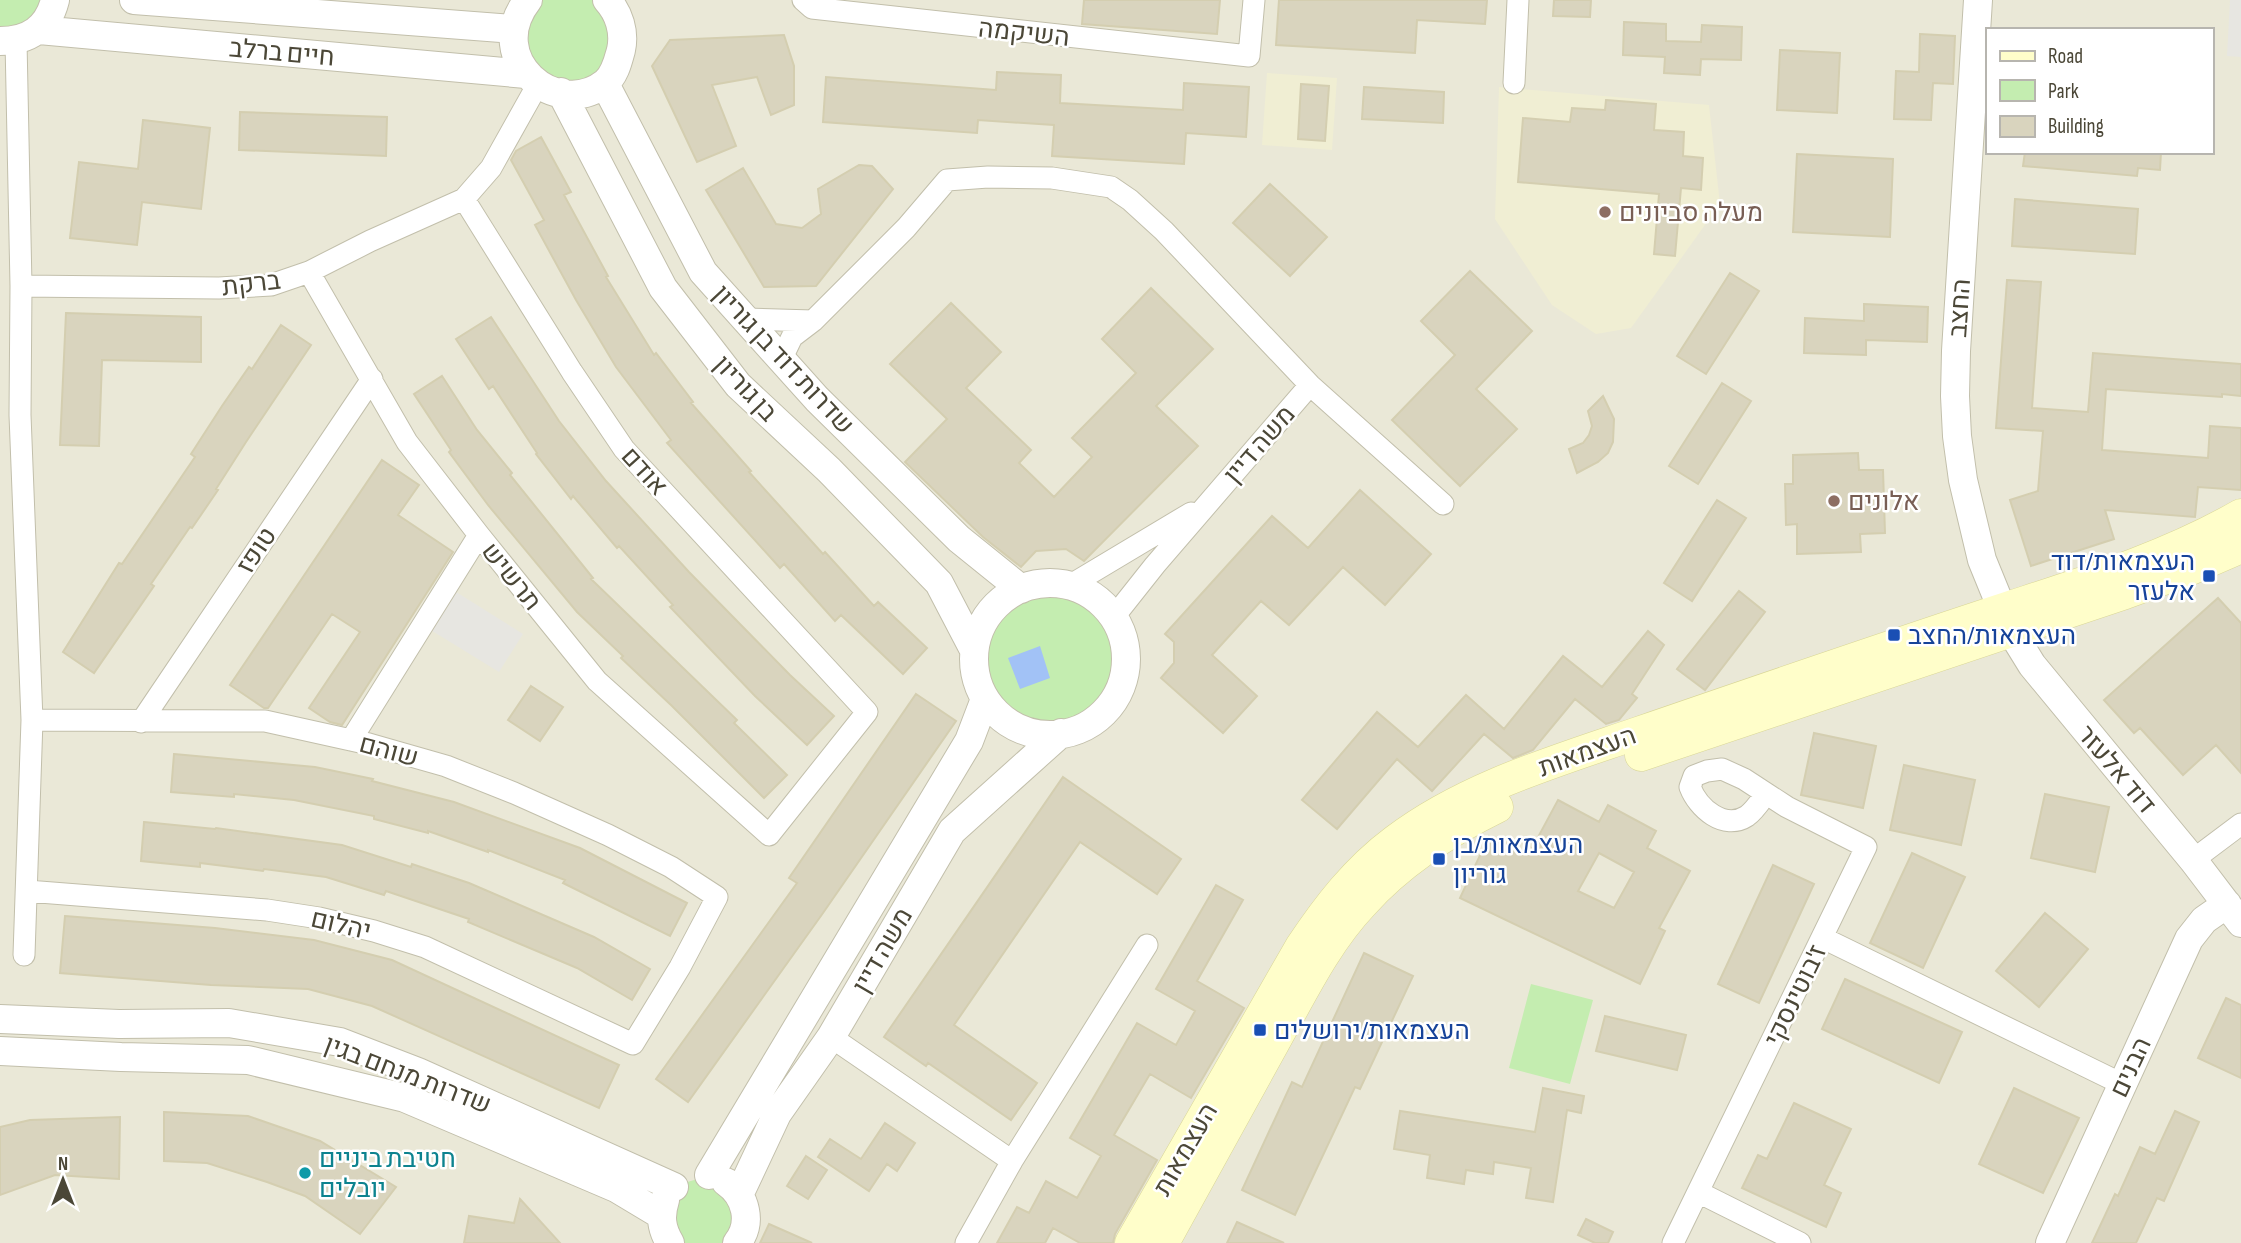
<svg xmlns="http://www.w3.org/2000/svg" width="2241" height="1243" viewBox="0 0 2241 1243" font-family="'Sofia Sans Condensed',Heebo,sans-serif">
<rect width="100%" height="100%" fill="#f6f5ea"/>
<!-- residential -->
<path fill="#eae8d7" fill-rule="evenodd" d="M0 0H2241V1243H0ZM1987 30H2211V152H1987Z"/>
<!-- education -->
<path fill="#f0eed3" d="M1267 73 1337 78 1332 150 1262 145Z
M1499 87 1709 105 1720 204 1631 328 1596 334 1552 305 1495 219Z"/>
<!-- green -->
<path fill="#c4edb0" d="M0 0H54L51 10 0 39Z
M532 0H604L606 2 612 71 558 89 517 48Z
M978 659a72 72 0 1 1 144 0a72 72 0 1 1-144 0Z
M1531 984 1593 1000 1570 1084 1509 1068Z
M701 1178 736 1195 734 1243H674L667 1202 684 1183Z"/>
<!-- parking -->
<path fill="#e7e6e1" d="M2230 0H2241V57L2227 56Z
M453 590 523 634 499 672 429 629Z"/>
<!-- water -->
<path fill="#a2c2f6" d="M1040 646 1050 678 1020 689 1008 658Z"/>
<!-- building -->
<path fill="#d9d4be" stroke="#d4ceb0" stroke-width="2" fill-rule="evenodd" d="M1084 0H1220L1217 34 1082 24Z
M1279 0H1487L1485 24 1417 20 1415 53 1276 45Z
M1554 0H1591L1590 17 1553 16Z
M1624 22 1666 24V41L1701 42 1702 25 1742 27 1741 60 1701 59 1700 75 1664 73 1665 57 1623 55Z
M1920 34 1955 36 1953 84 1933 83 1931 120 1894 119 1896 71 1919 72Z
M784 35 794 66V105L771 115 757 77 712 85 736 146 697 162 652 66 670 40Z
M1780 50 1840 53 1837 113 1777 110Z
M997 72 1061 75 1060 103 1183 110 1184 83 1249 87 1246 137 1186 133 1184 164 1052 156 1054 125 978 120 977 133 823 122 826 77 996 90Z
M1301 84 1329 86 1325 141 1298 139Z
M1364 87 1444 92 1443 123 1362 119Z
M1606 100 1656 104 1654 130 1684 132 1683 156 1703 158 1701 190 1681 188 1675 256 1654 254 1659 194 1518 182 1523 118 1570 122 1572 108 1605 110Z
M240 112 387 117 386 156 239 150Z
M143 120 210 128 201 209 142 202 137 245 70 238 79 162 138 169Z
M541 137 571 192 564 195 608 276 606 277 654 355 656 353 693 402 691 403 751 471 749 472 823 554 825 552 874 606 878 602 927 648 903 674 841 615 835 621 784 564 780 568 667 443 671 440 616 367 576 300 535 225 544 220 511 160 516 151Z
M2025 152H2161L2160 170 2138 168 2137 176 2023 166Z
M1797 154 1893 159 1890 237 1793 232Z
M859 165 872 166 893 189 816 286 764 287 706 190 743 168 776 224 802 228 821 214 818 189Z
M1270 184 1327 237 1290 276 1233 223Z
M2015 199 2138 209 2135 254 2012 246Z
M1470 271 1532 331 1476 389 1517 429 1460 486 1392 420 1455 355 1421 321Z
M1730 273 1759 291 1706 374 1677 356Z
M2007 280 2041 282 2032 408 2088 412 2093 353 2241 364V396L2222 394V397L2106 389 2102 450 2208 458 2210 426 2241 428V490L2198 487 2195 517 2105 510 2114 539 2031 566 2010 500 2038 491 2043 431 1996 428Z
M1151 288 1213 349 1156 406 1198 446 1084 561 1066 549 1036 551 1021 567 983 537 905 462 947 419 890 364 951 303 1001 352 966 388 1031 450 1019 463 1054 497 1092 457 1072 438 1136 373 1102 339Z
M1864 304 1928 307 1927 342 1866 340V355L1804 353 1805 318 1864 321Z
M66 313 201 317V362L102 360 99 446 60 445Z
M491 317 559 421 606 481 689 572 790 675 834 716 807 745 755 696 670 607 673 605 619 546 617 548 573 496 571 499 536 454 537 453 493 386 489 389 456 339Z
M281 325 311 345 246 442 216 489 218 490 192 528 190 527 151 584 154 586 94 673 63 652 119 563 122 564 195 457 191 454 222 406 249 367 252 369Z
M442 376 477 430 512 473 510 475 593 578 591 579 737 720 734 723 787 775 764 798 672 706 621 658 623 656 577 612 488 505 449 452 451 450 414 394Z
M1722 383 1751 401 1698 484 1669 466Z
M1603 396 1614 419 1613 442 1608 453 1598 462 1577 473 1569 449 1583 443 1589 435 1592 426 1588 411Z
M1858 453 1859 470H1883L1885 533 1860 534 1861 552 1797 554V524L1786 525 1785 484H1793V455Z
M382 460 419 485 398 515 453 552 342 725 330 722 309 708 360 632 332 614 268 708H264L230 685Z
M1360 490 1431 554 1385 605 1343 567 1289 625 1261 601 1212 655 1257 696 1223 733 1161 678 1174 663V642L1165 634 1272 516 1308 548Z
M1717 500 1746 518 1692 601 1664 583Z
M1739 591 1765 612 1705 690 1677 669Z
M2218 598 2241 623V773L2216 745 2183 775 2140 728 2134 733 2104 700Z
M1648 631 1664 645 1632 694 1637 698 1619 720 1606 724 1575 699 1533 750 1513 758 1484 734 1432 791 1397 759 1337 829 1302 800 1377 712 1418 747 1466 695 1504 729 1563 656 1602 687Z
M531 686 563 707 540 741 508 720Z
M916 694 956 721 823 913 688 1102 656 1079 797 883 789 878Z
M1814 733 1876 746 1863 808 1801 795Z
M174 754 315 767 373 779 372 781 454 802 580 848 687 903 670 936 563 883 565 880 488 850V852L428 831V833L374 819V816L294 800 234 794V797L171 792Z
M1904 765 1975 780 1961 845 1890 830Z
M1063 777 1181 859 1157 894 1080 842 954 1025 1037 1083 1011 1120 928 1063 926 1066 884 1037Z
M2045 794 2109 807 2095 872 2031 858Z
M1558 800 1599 822 1608 805 1656 831 1647 848 1690 871 1659 928 1665 931 1640 984 1460 898 1489 836 1529 854ZM1599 853 1634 872 1614 908 1578 891Z
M144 822 215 829 216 828 342 845 411 867 412 864 469 883 594 937 650 969 632 1000 577 968 468 922 469 919 386 891 384 895 326 877 264 869 263 871 200 863V867L141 861Z
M1912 853 1965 877 1923 968 1870 943Z
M1773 865 1814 884 1759 1003 1718 984Z
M1216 885 1243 900 1197 981 1244 1008 1191 1098 1150 1074 1114 1135 1157 1160 1115 1234 1113 1243H1080L1053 1228 1045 1243H997L1017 1207 1029 1213 1046 1181 1077 1198 1101 1156 1070 1138 1137 1023 1176 1045 1195 1011 1156 989Z
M2045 913 2088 949 2039 1007 1996 971Z
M65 916 215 928 314 940 392 960 619 1065 599 1108 372 1006 308 989 211 985 60 973Z
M1364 953 1413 976 1360 1089 1355 1087 1295 1215 1242 1190 1292 1082 1302 1087Z
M1845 979 1962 1032 1939 1083 1822 1029Z
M2226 998 2241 1005V1078L2198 1058Z
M1605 1016 1686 1035 1677 1070 1596 1051Z
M1543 1088 1584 1096 1581 1113 1567 1110 1553 1202 1526 1198 1531 1168 1494 1162 1493 1174 1466 1170 1464 1184 1427 1178 1430 1155 1394 1149 1400 1111 1535 1132Z
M2014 1088 2079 1118 2043 1193 1979 1164Z
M1794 1103 1851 1129 1824 1185 1841 1193 1826 1227 1742 1188 1758 1155 1767 1159Z
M2175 1111 2199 1122 2164 1201 2157 1198 2136 1243H2092L2115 1194 2118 1196 2140 1147 2155 1154Z
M164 1112 248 1116 320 1141 396 1187 360 1234 305 1196 267 1182 207 1163 164 1161Z
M120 1117 119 1179 55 1175 0 1195V1127L30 1120Z
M885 1123 915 1143 897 1171 887 1164 869 1191 818 1157 830 1139 861 1159Z
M806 1156 827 1170 808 1199 787 1186Z
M520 1199 560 1243H464L469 1216 514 1223Z
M1586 1219 1613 1232 1608 1243H1595L1578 1235Z
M1237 1222 1284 1243H1227Z
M769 1224 812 1243H760Z"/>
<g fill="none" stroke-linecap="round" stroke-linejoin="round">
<!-- minor casing -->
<g stroke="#c2bfab" stroke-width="23">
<path id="minor" d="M803 0 812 8 1249 56 1254 0
M16 41 21 286 20 415 32 720 24 955
M1514 83 1518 0
M309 272 407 442 479 535 597 681 769 835 867 712 624 449 572 372 464 199
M21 286 219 288 271 285 309 272 370 241 464 199 491 168 538 84
M745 319 813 321
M781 360 792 337 813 321 906 228 947 180 988 177 1052 178 1111 187 1130 200 1164 231 1310 385 1443 504
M1069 586 1191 513
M1113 618 1155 565 1310 385
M141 722 372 379
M351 740 479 535
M2193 860 2241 824
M27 891 267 910 319 918 374 931 425 947 633 1044 680 967 717 897 671 867 608 835 514 793 446 766 369 744 265 721 32 720
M1823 938 2122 1084
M831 1037 1012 1161
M1698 1192 1800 1243
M966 1243 1012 1161 1147 945
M1673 1243 1866 847 1787 807 1744 779 1722 769 1707 771 1694 776 1690 787C1698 808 1724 831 1747 816 1754 811 1760 802 1765 795"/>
</g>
<!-- tertiary casing -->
<g stroke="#c2bfab" stroke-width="30">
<path id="tertiary" d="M134 0 514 29
M528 0C482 59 557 121 605 83 615 75 618 61 621 50 625 32 619 13 607 0
M1978 0 1956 351 1955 396 1957 436 1963 480 1982 560 2011 631 2032 665 2193 860 2241 923
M39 30 526 74
M0 41C29 41 48 28 55 0
M605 84 703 272 817 399 959 539 1021 589
M561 92 663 288 738 385 829 470 939 583 974 650
M974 659a76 76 0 1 1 152 0a76 76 0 1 1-152 0Z
M0 1019 119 1024 229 1023 340 1042 418 1072 674 1187
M0 1051 121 1057 248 1060 405 1098 616 1188 661 1215
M709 1175 969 741 985 699
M726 1182C746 1196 753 1223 737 1243
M739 1195 777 1114 831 1037 952 831 1061 733
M665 1200C660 1216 661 1228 670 1243
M2050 1243 2189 939 2204 920 2227 904"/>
</g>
<!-- secondary casing -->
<g stroke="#d9d696" stroke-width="33">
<path id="secondary" d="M1641 755 2125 593 2188 570 2241 547
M1131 1243 1301 947C1327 908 1356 870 1395 841 1465 788 1553 762 1635 734 1757 692 1879 650 2001 610 2083 583 2166 558 2241 515
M1163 1243C1200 1176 1237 1109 1274 1042 1301 994 1325 943 1363 903 1400 862 1448 831 1497 807"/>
</g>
<!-- minor -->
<use href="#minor" stroke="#fff" stroke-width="21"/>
<!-- tertiary -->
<use href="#tertiary" stroke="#fff" stroke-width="28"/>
<!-- secondary -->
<use href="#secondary" stroke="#fffeca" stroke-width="32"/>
</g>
<!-- markers -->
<g fill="#8d6e63" stroke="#fff" stroke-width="2.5">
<circle cx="1605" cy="212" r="7"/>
<circle cx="1834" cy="501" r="7"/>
</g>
<g fill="#1a4fb4" stroke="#fff" stroke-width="2.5">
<rect x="2202" y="569" width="14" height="14" rx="3.5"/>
<rect x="1887" y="628" width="14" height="14" rx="3.5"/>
<rect x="1432" y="852" width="14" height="14" rx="3.5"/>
<rect x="1253" y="1023" width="14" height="14" rx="3.5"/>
</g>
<circle fill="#0f9aa8" stroke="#fff" stroke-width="2.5" cx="305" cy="1173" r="7"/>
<g text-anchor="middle" stroke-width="5" stroke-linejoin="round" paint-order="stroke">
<!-- street labels -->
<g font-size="26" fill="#4b4737" stroke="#fff">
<text transform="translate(1024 32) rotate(6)" y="9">השיקמה</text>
<text transform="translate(282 52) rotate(5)" y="9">חיים ברלב</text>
<text transform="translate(251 283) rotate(-7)" y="9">ברקת</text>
<text transform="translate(1959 308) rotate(-86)" y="9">החצב</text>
<text transform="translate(784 359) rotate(47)" y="9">שדרות דוד בן גוריון</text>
<text transform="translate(746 388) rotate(47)" y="9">בן גוריון</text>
<text transform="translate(1259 444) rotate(-49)" y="9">משה דיין</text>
<text transform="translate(645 471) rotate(48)" y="9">אודם</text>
<text transform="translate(256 550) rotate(-56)" y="9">טופז</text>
<text transform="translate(512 576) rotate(51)" y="9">תרשיש</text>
<text transform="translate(389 750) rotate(15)" y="9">שוהם</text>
<text transform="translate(1587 751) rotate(-20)" y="9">העצמאות</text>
<text transform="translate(2117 769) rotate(50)" y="9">דוד אלעזר</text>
<text transform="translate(341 924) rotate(13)" y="9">יהלום</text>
<text transform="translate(882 950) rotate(-60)" y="9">משה דיין</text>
<text transform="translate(1795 995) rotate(-64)" y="9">ז'בוטינסקי</text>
<text transform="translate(2130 1067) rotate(-65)" y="9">הבנים</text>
<text transform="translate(408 1074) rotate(21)" y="9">שדרות מנחם בגין</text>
<text transform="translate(1185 1149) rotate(-60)" y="9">העצמאות</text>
</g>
<!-- education labels -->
<g font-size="26" fill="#785e54" stroke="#fff" text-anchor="start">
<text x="1619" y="221">מעלה סביונים</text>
<text x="1848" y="510">אלונים</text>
</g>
<!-- transit labels -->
<g font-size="26" fill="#164399" stroke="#fff" text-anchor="start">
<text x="2195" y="570" text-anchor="end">העצמאות/דוד<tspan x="2195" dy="30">אלעזר</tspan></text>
<text x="1908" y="644">העצמאות/החצב</text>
<text x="1453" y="853">העצמאות/בן<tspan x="1453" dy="30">גוריון</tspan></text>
<text x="1274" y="1039">העצמאות/ירושלים</text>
</g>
<!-- culture labels -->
<g font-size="26" fill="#0d838f" stroke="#fff" text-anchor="start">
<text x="319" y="1167">חטיבת ביניים<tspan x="319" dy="30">יובלים</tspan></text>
</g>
</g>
<!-- legend -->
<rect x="1986" y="28" width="228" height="126" fill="#ffffff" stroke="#b7b5af" stroke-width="2"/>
<rect x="2000" y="51" width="35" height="10" fill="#fffeca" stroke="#b7b5af" stroke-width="2"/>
<text x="2048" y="63" font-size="21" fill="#4b4737">Road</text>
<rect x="2000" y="80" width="35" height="21" fill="#c4edb0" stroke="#b7b5af" stroke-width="2"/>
<text x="2048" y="98" font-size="21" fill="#4b4737">Park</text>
<rect x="2000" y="116" width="35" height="21" fill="#d9d4be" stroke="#b7b5af" stroke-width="2"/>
<text x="2048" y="133" font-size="21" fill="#4b4737">Building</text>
<!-- north arrow -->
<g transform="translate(63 1180)" stroke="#ffffff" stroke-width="5" paint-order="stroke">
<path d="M0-5L12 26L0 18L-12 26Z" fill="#4b4737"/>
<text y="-10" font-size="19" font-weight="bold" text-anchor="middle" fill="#4b4737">N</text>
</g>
</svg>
